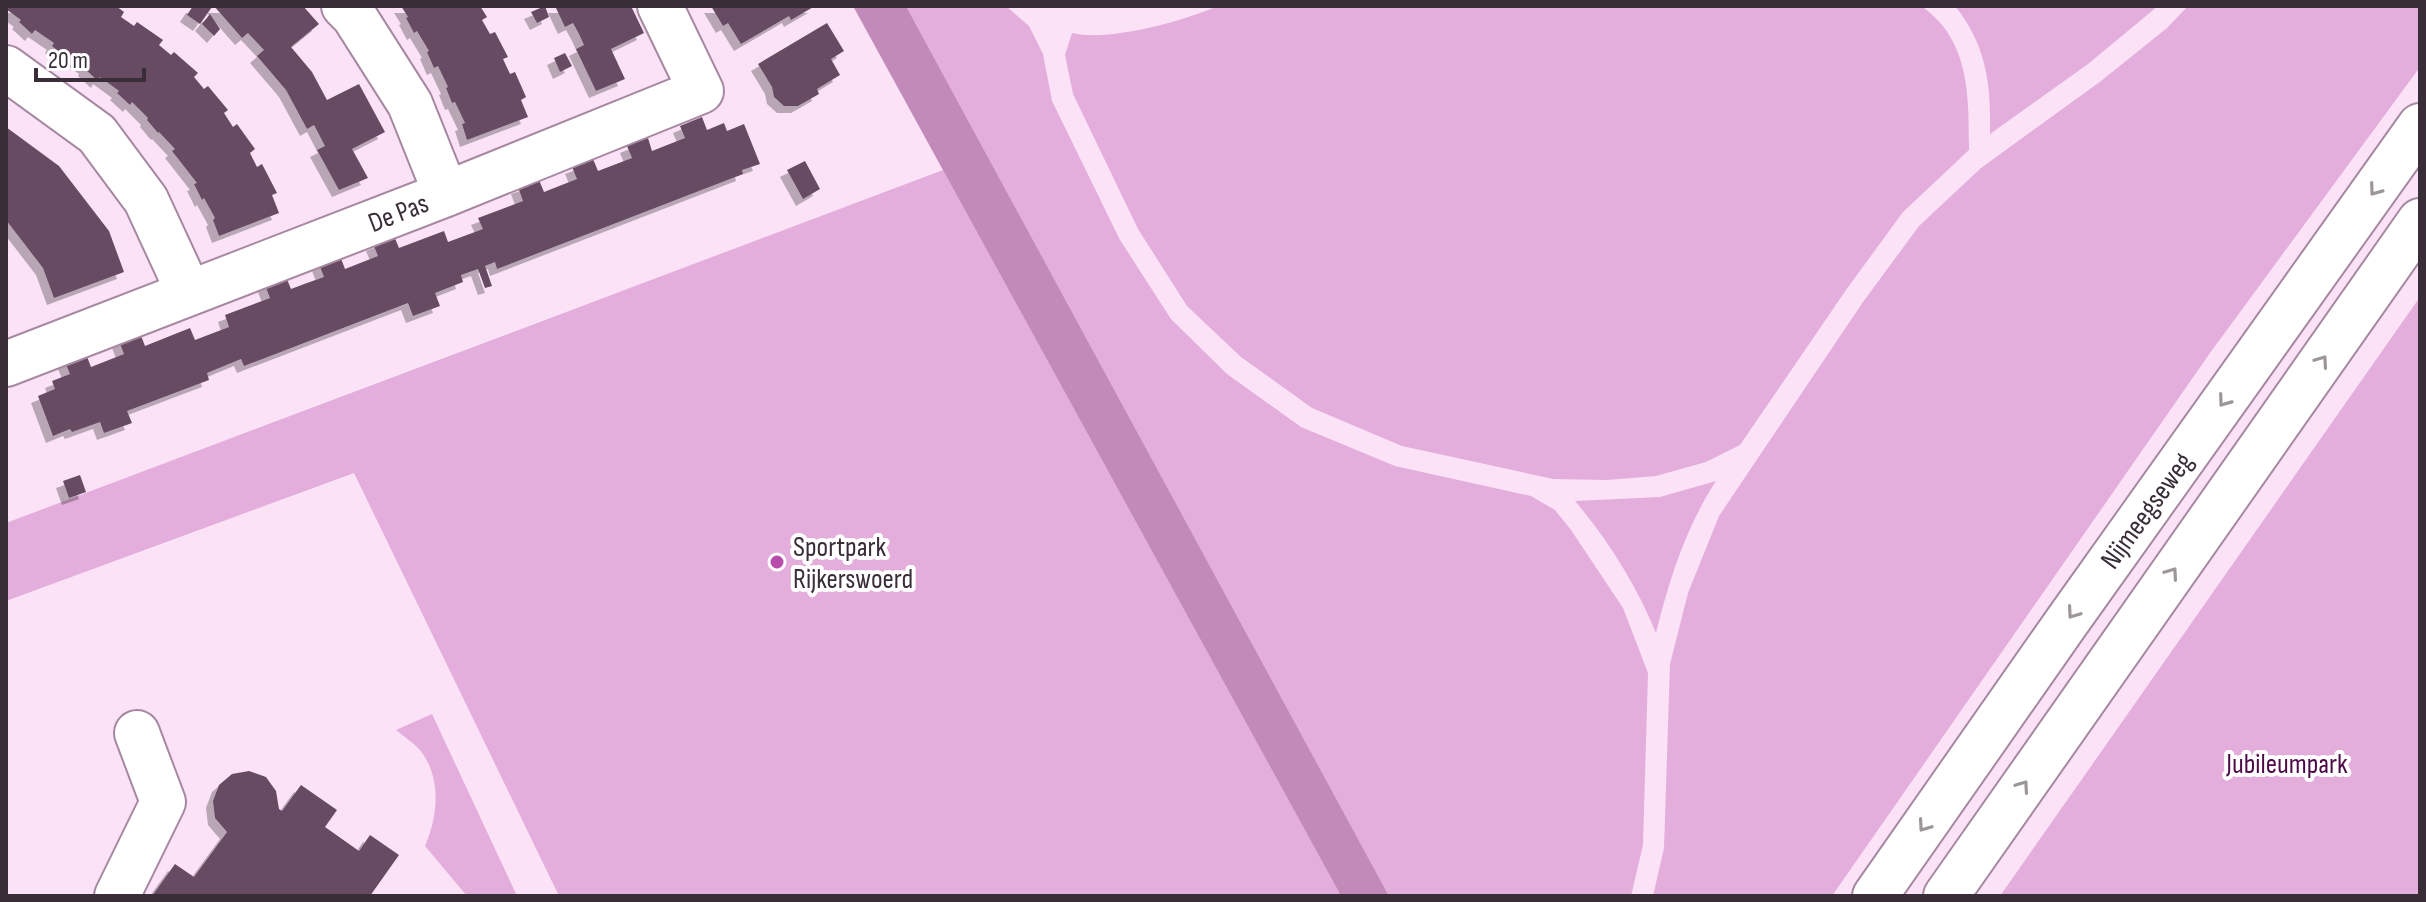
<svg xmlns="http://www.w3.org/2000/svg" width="2426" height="902" viewBox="0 0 2426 902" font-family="'Sofia Sans Condensed',sans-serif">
<defs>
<filter id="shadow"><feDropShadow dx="-7" dy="7" stdDeviation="0" flood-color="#0004"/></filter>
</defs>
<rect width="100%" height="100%" fill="#fbe2f7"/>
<!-- green -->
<path fill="#e3aedb" d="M906 6H1006L1029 26 1043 54 1052 101 1120 240 1171 319 1227 374 1301 427 1395 466 1531 496 1555 510 1571 530 1623 608 1648 673 1643 845 1631 896H1389Z
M1218 6H1921C1970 39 1969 97 1969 150L1903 212 1846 290 1740 445 1706 462 1656 476 1607 480 1553 479 1402 446 1312 408 1241 357 1187 306 1138 229 1073 94 1065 55 1072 33C1109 42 1184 21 1218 6Z
M1955 6H2158L2088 64 1990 134C1991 85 1987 46 1955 6Z
M2188 6H2420V67L2210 353 1832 896H1653L1664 848 1670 664 1688 593 1719 516 1863 302 1919 226 1981 168 2101 81 2167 28Z
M943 170 1341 896H559L354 473 6 601V523Z
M2420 297V896H2000Z
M1716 481C1686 527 1669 580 1656 633 1637 586 1608 540 1575 501L1660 497Z
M432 714 517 896H467L425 846C438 816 442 778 420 750 414 743 403 736 396 730Z"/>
<!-- water -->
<path fill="#c18ab9" d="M853 6H906L1389 896H1341Z"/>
<!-- building -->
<path fill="#664c62" filter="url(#shadow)" d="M6 6H116L124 12 121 17 134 26 137 22 163 40 159 45 171 55 174 52 198 73 194 77 204 89 208 86 228 110 224 113 233 127 237 124 255 149 250 153 257 167 262 164 277 193 272 195 279 213 219 236 213 220 215 218 204 198 202 200 194 184 197 183 172 151 175 149 159 132 158 133 147 120 148 118 132 102 130 105 117 93 119 91 100 77 98 81 85 69 86 67 68 54 65 57 52 46 54 43 35 30 32 34 19 22 21 20 6 9Z
M193 6 212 7 200 24 187 15Z
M214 6H303L319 24 291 47 312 72 327 100 359 84 385 132 352 149 368 178 339 190 317 150 325 146 314 125 307 129 286 90 257 56 264 50 248 33 242 38Z
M401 6H480L487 17 482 20 490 34 495 32 508 57 503 59 510 74 515 72 526 97 521 100 528 117 467 140 462 124 465 123 455 102 452 103 446 88 448 87 438 66 434 68 427 52 429 51 417 31 414 33 406 18 408 17Z
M545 6 549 17 537 23 531 12Z
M555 6H631L644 33 611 49 625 79 596 91 576 49 584 45 579 34 573 23 565 27Z
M711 6H815L791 20 789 16 741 44 728 23 723 26Z
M210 14 220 29 214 36 202 24Z
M827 23 844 51 831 59 840 75 817 89 819 94 798 106H784L774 97 772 87 758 64Z
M565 53 572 66 560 72 554 58Z
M702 117 707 130 724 123 727 131 744 124 760 164 742 170 743 174 497 269 495 262 485 266 492 286 485 288 478 269 461 275 463 282 435 293 440 306 413 316 408 303 244 366 241 359 207 373 209 380 127 411 132 423 104 433 100 422 72 432 70 429 53 436 38 396 55 389 52 381 70 374 65 362 86 354 91 367 124 354 119 341 140 333 145 346 190 328 195 340 229 327 225 315 270 298 265 285 286 277 291 289 307 283 324 277 319 264 340 256 345 269 378 256 373 244 394 236 399 248 444 231 448 242 483 229 478 218 523 201 518 187 539 180 544 192 577 179 572 167 593 159 598 171 632 158 627 146 637 142 648 138 652 151 685 138 680 126Z
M6 127 59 166 109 231 124 272 54 298 43 268 6 220Z
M805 161 820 189 803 199 787 170Z
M80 475 86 492 69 498 63 481Z
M249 771 266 777 276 791 279 809 282 811 301 785 337 810 325 827 359 851 370 835 399 855 370 896H152L175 864 194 877 227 832 215 818 213 801 219 785 232 774Z"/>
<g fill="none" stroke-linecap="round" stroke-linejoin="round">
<!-- minor casing -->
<g stroke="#a689a1" stroke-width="48">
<path id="minor" d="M344 6 354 16 410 104 446 194
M6 68 97 134 146 200 189 293
M6 364 446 194 701 91 660 6
M117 896 163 802 137 733"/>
</g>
<!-- highway casing -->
<g stroke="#a689a1" stroke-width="48">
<path id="highway" d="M1875 896 2066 623 2420 126
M1946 896 2420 221"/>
</g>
<!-- minor -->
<use href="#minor" stroke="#fff" stroke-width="44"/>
<!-- highway -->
<use href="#highway" stroke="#fff" stroke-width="44"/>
</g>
<!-- one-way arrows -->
<defs><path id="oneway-chevron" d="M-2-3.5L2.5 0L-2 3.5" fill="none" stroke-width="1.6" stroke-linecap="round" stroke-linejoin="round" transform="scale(2)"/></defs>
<g stroke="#9c969b">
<use href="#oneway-chevron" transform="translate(2375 190) rotate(126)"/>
<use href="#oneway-chevron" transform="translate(2322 361) rotate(-55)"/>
<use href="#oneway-chevron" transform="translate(2224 401) rotate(126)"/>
<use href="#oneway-chevron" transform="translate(2172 573) rotate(-55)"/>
<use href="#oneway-chevron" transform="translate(2073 613) rotate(125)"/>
<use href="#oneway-chevron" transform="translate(2023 786) rotate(-55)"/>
<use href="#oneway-chevron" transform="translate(1924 826) rotate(125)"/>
</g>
<!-- markers -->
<circle fill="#b84cad" stroke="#fff" stroke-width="3" cx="777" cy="562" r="8"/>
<g text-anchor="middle" stroke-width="8" stroke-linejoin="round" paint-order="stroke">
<!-- street labels -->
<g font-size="28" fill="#392d37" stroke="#fff">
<text transform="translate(398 212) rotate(-21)" y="10">De Pas</text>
<text transform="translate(2146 510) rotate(-54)" y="10">Nijmeegseweg</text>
</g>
<!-- poi labels -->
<g font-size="28" fill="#392d37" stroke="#fff" text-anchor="start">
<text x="793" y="556">Sportpark<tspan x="793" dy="32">Rijkerswoerd</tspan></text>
</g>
<!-- park labels -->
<g font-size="28" fill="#4c0847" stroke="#fff">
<text x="2287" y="773">Jubileumpark</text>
</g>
</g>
<!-- border -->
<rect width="2426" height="902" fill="none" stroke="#392d37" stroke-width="16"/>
<!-- scale -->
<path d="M36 68v12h108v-12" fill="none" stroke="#392d37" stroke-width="4"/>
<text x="48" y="68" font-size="24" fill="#392d37" stroke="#ffffff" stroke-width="6" paint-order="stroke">20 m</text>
</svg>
